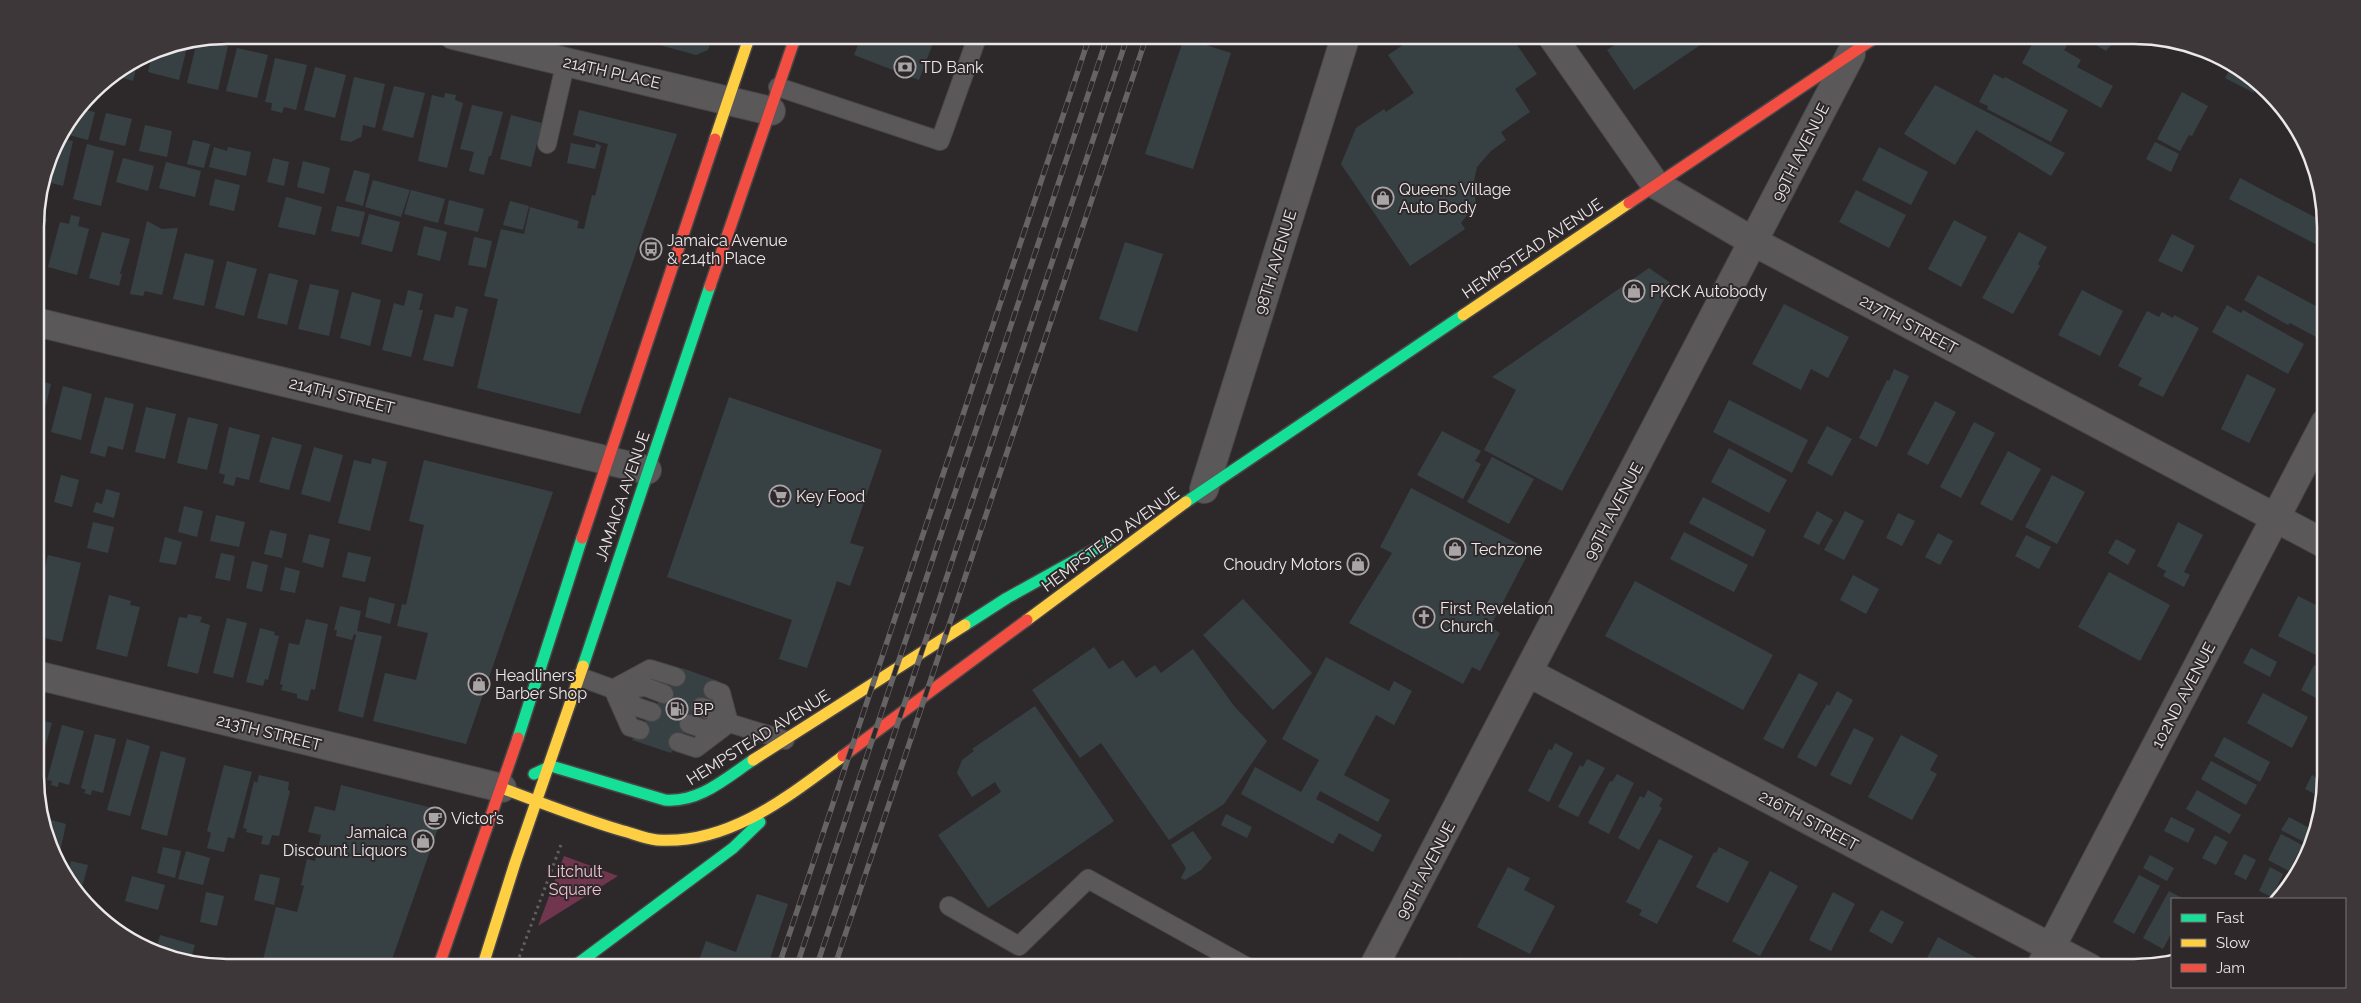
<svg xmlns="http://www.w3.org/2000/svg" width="2361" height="1003" viewBox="0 0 2361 1003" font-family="Raleway,sans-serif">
<rect width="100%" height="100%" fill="#2d292b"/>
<!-- green -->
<path fill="#70364e" d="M564 856 618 876 538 926Z"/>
<!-- building -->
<path fill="#374144" d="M623 35H713L708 50 696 55Z
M862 35H936L919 80 854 55Z
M1418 35H1510L1537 74 1515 89 1530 112 1501 132 1506 140 1491 151 1477 167 1473 185 1476 203 1461 223 1465 229 1410 266 1341 164 1356 128 1384 109 1386 112 1414 93 1388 55Z
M1630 35H1715L1634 90 1607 50Z
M2037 35H2047L2067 46 2064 50 2081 60 2077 67 2113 86 2101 108 2022 63Z
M2079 35H2117L2118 37 2106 51Z
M221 36 219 44 228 46 218 90 187 83 197 41H208V39Z
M1184 38 1231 53 1193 169 1145 154Z
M188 43 179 80 148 72 153 50Z
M237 48 268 55 257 98 226 91Z
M142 56 139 70 136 69 133 81 112 75Z
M275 58 307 65 296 110 284 107 282 113 271 110 272 103 265 102Z
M2233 64 2251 74 2259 83 2254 93 2225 78Z
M315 67 346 75 335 118 304 110Z
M1994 74 2004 79 2005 77 2068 110 2051 142 1987 109 1988 106 1979 102Z
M354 77 385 84 375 128 363 125 361 137 351 142 340 140Z
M1935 85 2065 153 2051 176 1976 130 1955 165 1904 134Z
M394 86 425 93 413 138 382 130Z
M2182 92 2208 106 2192 136 2189 135 2180 151 2157 139Z
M445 93 456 95 455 100 463 103 447 168 418 161 432 95 444 98Z
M472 105 503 112 491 156H489L484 175 469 171 474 152 460 149Z
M80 109 95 112 88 140 61 133Z
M579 110 677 134 580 414 477 388 498 299 484 296 501 229 524 234 530 207 579 221 577 228 584 229 592 195 595 196 608 144 573 135Z
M106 113 132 119 125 146 99 140Z
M511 115 542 123 531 167 500 159Z
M145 125 172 131 167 157 139 151Z
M58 138 73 141 63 186 44 181 55 142Z
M193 140 210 144 204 168 187 164Z
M2155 142 2179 154 2171 172 2146 159Z
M571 143 595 148 596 143 601 146 595 169 567 163Z
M87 144 114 151 101 206 73 199Z
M2307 146 2311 153 2313 160 2303 155Z
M214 147 227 151 228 147 251 152 246 176 209 167Z
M1879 147 1928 172 1911 205 1862 180Z
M123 158 154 166 148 191 116 182Z
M273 158 289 162 284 186 267 182Z
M303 161 330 168 324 194 297 187Z
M166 162 201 171 195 197 159 188Z
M354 170 370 174 363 206 345 201Z
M2240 178 2324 222 2325 249 2229 199Z
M215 179 240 185 234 211 209 205Z
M373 180 410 190 401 217 365 207Z
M411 190 445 199 438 223 404 214Z
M1856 190 1906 215 1889 248 1839 222Z
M286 197 322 207 315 235 278 227Z
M449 200 484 209 478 232 444 224Z
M510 201 529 206 523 230 503 225Z
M337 206 365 212 359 237 331 231Z
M369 214 400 222 392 252 361 244Z
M71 215 80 217 78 226 89 229 77 275 48 267 60 222 69 224Z
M35 216 47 219 36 259Z
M1954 220 1987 237 1961 287 1928 269Z
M147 221 162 229 178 228 162 295 145 291 143 296 130 294Z
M424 226 447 232 440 261 417 255Z
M102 232 130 239 120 274H122L119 286 89 278Z
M2019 232 2047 247 2038 264 2040 266 2013 314 1982 298Z
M2172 234 2195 246 2182 272 2158 261Z
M474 237 492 241 486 268 468 265Z
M1125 242 1163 254 1137 332 1099 319Z
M185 253 214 260 204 306 173 299Z
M227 261 257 269 244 316 215 308Z
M1649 268 1672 284 1562 491 1484 450 1516 390 1492 377Z
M269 273 298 280 287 325 257 318Z
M2258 275 2325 311V322L2316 337 2290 323 2288 325 2244 300Z
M310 284 339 290 329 336 298 329Z
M408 290 423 294 419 310H423L411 357 382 350 394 303 404 306Z
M2082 290 2123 311 2100 356 2058 335Z
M352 292 381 300 370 346 340 338Z
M1784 304 1849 337 1828 378 1811 369 1801 390 1752 364Z
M2227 305 2241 313 2243 310 2304 344 2288 374 2212 332Z
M456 306 468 309 453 367 423 360 435 314 453 318Z
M2147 311 2159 317 2162 312 2173 318 2174 315 2199 328 2163 397 2138 385 2142 378 2118 366Z
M1894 369 1909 376 1877 447 1859 438 1887 380 1889 381Z
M2247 374 2276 389 2249 443 2221 429Z
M36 380 51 384 40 429 36 428Z
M63 386 92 394 81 440 51 432Z
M105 397 134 404 123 450 108 446 105 457 90 453Z
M729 397 882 450 850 543 864 547 850 586 837 581 807 668 779 659 792 620 667 577Z
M1729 400 1808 440 1792 473 1713 432Z
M1935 401 1956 412 1928 465 1907 454Z
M146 407 176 414 165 459 135 452Z
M188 417 218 424 207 470 177 463Z
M1974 422 1995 433 1961 498 1940 487Z
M1827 426 1852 439 1832 476 1807 463Z
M229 427 260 435 249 480 236 477 234 486 223 483 225 475 219 473Z
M1442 431 1481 451 1475 461 1481 464 1463 499 1417 475Z
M272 437 302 445 289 490 259 482Z
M314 447 343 455 330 502 301 494Z
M1729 448 1787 480 1769 513 1711 482Z
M2008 451 2041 469 2012 521 1980 504Z
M1492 457 1534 479 1509 524 1467 502Z
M372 458 387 462 370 531 338 523 354 460 371 464Z
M424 460 553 492 466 744 373 721 385 673 416 680 428 633 397 626 402 604 406 605 424 525 409 521Z
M61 475 79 480 72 507 54 502Z
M2052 475 2085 492 2057 544 2025 527Z
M1411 488 1530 550 1490 627 1500 633 1480 671 1472 667 1463 684 1349 623 1392 553 1380 547Z
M106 489 120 493 114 518 93 512 96 502 102 504Z
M1703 497 1766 530 1753 557 1689 523Z
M184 506 203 511 197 537 178 532Z
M1817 511 1833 520 1819 545 1803 537Z
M1845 511 1864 521 1844 560 1824 550Z
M1898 513 1915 521 1902 546 1886 538Z
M216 515 245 522 239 547 210 541Z
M93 522 114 527 108 553 87 548Z
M2178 522 2203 535 2184 572 2190 575 2184 587 2163 576 2166 571 2157 566Z
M270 530 287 534 282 558 264 554Z
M1684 532 1748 565 1734 592 1670 559Z
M1938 533 1953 541 1940 565 1925 557Z
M309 534 330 539 323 568 302 562Z
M2026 535 2051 547 2039 569 2015 556Z
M165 537 182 542 176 565 159 562Z
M2116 539 2136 550 2128 565 2108 553Z
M348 552 371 557 365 582 342 577Z
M221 553 235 556 230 581 215 578Z
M48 555 81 563 62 642 36 636V605Z
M252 561 268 565 262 592 246 588Z
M285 567 300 571 295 593 280 590Z
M2109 572 2170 605 2140 661 2078 627Z
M1853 575 1879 589 1866 614 1840 600Z
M1635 581 1773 655 1743 710 1605 636Z
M109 595 131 601 130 605 140 607 127 657 96 649Z
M2298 596 2326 610V660L2278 636Z
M369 597 395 604 390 624 365 617Z
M1243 599 1312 673 1273 710 1203 635Z
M340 606 361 611 357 631 382 636 363 718 338 711 356 635 354 634 352 640 336 636 337 630H334Z
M188 614 202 617 200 622 210 625 198 674 167 666 179 617 187 618Z
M227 618 247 623 233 678 213 673Z
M306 619 328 624 315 690 311 689 308 701 297 698V694L281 690 283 685 280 684 289 643 299 645Z
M260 628 275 632 274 635 279 636 268 680 265 679 263 686 246 682Z
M1094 647 1109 669 1123 660 1136 678 1155 665 1161 673 1193 649 1234 706 1267 741 1224 804 1169 840 1101 743 1080 758 1032 690Z
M2251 648 2277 662 2270 677 2243 663Z
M1326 657 1389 691 1394 681 1412 691 1394 725 1376 715 1344 775 1390 800 1378 822 1320 791 1316 799 1382 835 1373 852 1339 833 1333 844 1241 794 1255 767 1301 792 1319 760 1282 739Z
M2314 665 2326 671V679L2316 698 2301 690Z
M682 668 718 681 671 753 632 740Z
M1799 673 1818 683 1783 749 1763 739Z
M1837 691 1853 700 1816 767 1797 757 1827 704 1829 706Z
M2263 693 2308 717 2292 748 2247 723Z
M1035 706 1114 821 988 908 938 835 1001 792 995 782 972 797 957 773 962 760 974 751 972 749Z
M37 719 52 723 37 775Z
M62 725 84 731 69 785 59 782 58 787 51 785 52 781 47 780Z
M1854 728 1874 738 1851 785 1830 775Z
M95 734 116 739 103 793 92 790 91 795 84 793 86 790 81 788Z
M1901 735 1938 755 1930 770 1937 774 1912 820 1868 797Z
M2224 737 2270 762 2260 782 2214 756Z
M127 739 150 746 130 816 107 810Z
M1555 743 1573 753 1549 802 1528 791 1549 749 1552 750Z
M161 751 186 758 167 836 141 829Z
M1587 759 1605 768 1578 817 1558 807 1580 765 1583 767Z
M2211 761 2257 785 2246 805 2201 779Z
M224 765 252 772 234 839 228 837 224 852 207 848 211 833 207 831Z
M1617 774 1634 783 1609 834 1588 823 1610 781 1612 782Z
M259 775 289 782 288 790 290 791 279 836 272 835 269 845 261 844 263 836 246 832 247 829 243 828 254 781 257 783Z
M2312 775 2325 782 2322 798 2305 789Z
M341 785 444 811 389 968H261L276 907 297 912 304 886 301 885 307 859 315 861 321 835 308 832 315 806 335 811Z
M1648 790 1663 799 1659 806 1662 808 1639 850 1618 838 1640 796 1644 798Z
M2197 790 2241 815 2230 834 2186 809Z
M1226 814 1252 827 1247 838 1221 825Z
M2171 817 2195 829 2188 843 2164 831Z
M2289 817 2311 829 2304 842 2281 830Z
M51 820 66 824 60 852 50 849 47 838Z
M1193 831 1212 858 1201 870 1185 880 1181 878 1186 868 1171 845Z
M2281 834 2302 845 2289 871 2268 860Z
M2215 835 2228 842 2216 865 2202 858Z
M1659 839 1693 856 1657 924 1639 915 1642 910 1626 902Z
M163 847 181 851 175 878 157 873Z
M1719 847 1749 862 1728 903 1696 887 1714 852 1716 853Z
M186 851 210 858 203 885 178 879Z
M2244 854 2256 860 2246 880 2234 874Z
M2150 855 2174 868 2167 881 2143 868Z
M71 861 88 865 82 887 70 884 67 879Z
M1508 867 1530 878 1524 890 1555 906 1530 954 1477 927Z
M2270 867 2283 874 2272 897 2259 891Z
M1770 871 1798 886 1760 956 1732 941Z
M260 874 280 878 274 905 254 900Z
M2139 875 2160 886 2134 934 2113 922Z
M132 876 165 885 158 910 125 901Z
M2169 891 2184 899H2172V932L2163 949 2143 938Z
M206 892 224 896 217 926 200 922Z
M1833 892 1855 904 1831 951 1809 940Z
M757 894 788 904 767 968H696L706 941 736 952Z
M1881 910 1904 922 1892 944 1869 931Z
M160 935 195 945 190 961 155 954Z
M1938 937 1984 962 1981 968H1945L1927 958Z
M1460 957 1481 968H1455Z"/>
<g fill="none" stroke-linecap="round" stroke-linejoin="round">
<!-- lane casing -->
<g stroke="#494647" stroke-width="20">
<path id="lane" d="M778 87 940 141 978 35
M547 144 566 61
M580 677 613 689 637 707 652 712
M613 689 650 669 676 677
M619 689 646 687 664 694
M614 691 630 727 640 730
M701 707 712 710 729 723 785 740
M689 724 704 729 724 724
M678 742 696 748 729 723 721 693 713 690
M949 906 1019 946 1088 879 1249 968"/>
</g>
<!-- street casing -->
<g stroke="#494647" stroke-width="30">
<path id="street" d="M453 35 771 111
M1551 35 1655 184 1754 242 2325 544
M36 322 647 470
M1204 489 1346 35
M1529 673 2090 968
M36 675 502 788
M1373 968 1851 54
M2040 968 2325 423"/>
</g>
<!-- fast casing -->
<g stroke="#494647" stroke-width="14">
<path id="fast" d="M1186 502 1463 315
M965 625 1007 598 1106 543
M583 666 710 286
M518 738 582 538
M534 774 551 766 665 800C699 803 726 778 753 760
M572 968 733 848 760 822"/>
</g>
<!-- slow casing -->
<g stroke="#494647" stroke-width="14">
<path id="slow" d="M715 139 750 35
M1463 315 1629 203
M1027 620 1186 502
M753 760 965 625
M502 788C541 803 580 818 620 830 632 833 645 839 657 840 729 845 789 796 843 756
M482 968 515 863 583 666"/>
</g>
<!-- jam casing -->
<g stroke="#494647" stroke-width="14">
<path id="jam" d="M1629 203 1879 35
M710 286 796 35
M582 538 715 139
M843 756 1027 620
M438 968 518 738"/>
</g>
<!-- path -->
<path stroke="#625f60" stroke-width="3" stroke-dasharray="2.5 4" stroke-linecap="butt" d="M517 963 562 842"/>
<!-- lane -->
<use href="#lane" stroke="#5b5859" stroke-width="18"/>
<!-- street -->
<use href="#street" stroke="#5b5859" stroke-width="28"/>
<!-- fast -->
<use href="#fast" stroke="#16e098" stroke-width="11"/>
<!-- slow -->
<use href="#slow" stroke="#ffcf43" stroke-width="11"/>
<!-- jam -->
<use href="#jam" stroke="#f24e42" stroke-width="11"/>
<!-- rail casing -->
<g stroke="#656364" stroke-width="5.5">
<path id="rail" d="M778 968 1090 35
M796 968 1108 35
M816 968 1128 35
M834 968 1147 35"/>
</g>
<!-- rail -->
<use href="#rail" stroke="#2e282a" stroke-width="4" stroke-dasharray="11" stroke-linecap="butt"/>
</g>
<!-- icons -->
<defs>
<g id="bank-ring" transform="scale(1.125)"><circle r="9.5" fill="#2e282a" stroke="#a9a5a6" stroke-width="1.5"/><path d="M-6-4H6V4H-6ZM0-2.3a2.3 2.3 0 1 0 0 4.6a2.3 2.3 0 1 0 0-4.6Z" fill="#a9a5a6"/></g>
<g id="shop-ring" transform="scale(1.125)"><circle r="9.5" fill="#2e282a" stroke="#a9a5a6" stroke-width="1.5"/><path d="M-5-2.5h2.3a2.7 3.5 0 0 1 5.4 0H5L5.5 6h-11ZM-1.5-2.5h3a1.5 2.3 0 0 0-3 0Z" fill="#a9a5a6"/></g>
<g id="bus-ring" transform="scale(1.125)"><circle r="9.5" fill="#2e282a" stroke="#a9a5a6" stroke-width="1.5"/><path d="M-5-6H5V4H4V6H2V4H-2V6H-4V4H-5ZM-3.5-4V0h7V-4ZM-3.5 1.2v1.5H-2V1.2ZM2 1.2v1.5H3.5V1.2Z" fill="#a9a5a6"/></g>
<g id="supermarket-ring" transform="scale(1.125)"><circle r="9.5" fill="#2e282a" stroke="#a9a5a6" stroke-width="1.5"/><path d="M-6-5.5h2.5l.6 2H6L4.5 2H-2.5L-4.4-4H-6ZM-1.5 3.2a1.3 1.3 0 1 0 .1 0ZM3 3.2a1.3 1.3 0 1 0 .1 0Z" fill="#a9a5a6"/></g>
<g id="church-ring" transform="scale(1.125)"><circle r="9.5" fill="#2e282a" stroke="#a9a5a6" stroke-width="1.5"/><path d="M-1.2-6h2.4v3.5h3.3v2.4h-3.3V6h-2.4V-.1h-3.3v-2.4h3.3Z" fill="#a9a5a6"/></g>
<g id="fuel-ring" transform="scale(1.125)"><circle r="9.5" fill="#2e282a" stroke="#a9a5a6" stroke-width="1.5"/><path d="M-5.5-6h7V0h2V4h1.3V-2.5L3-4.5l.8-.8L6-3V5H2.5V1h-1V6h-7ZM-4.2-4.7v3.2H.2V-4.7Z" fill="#a9a5a6"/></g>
<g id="cafe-ring" transform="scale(1.125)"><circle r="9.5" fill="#2e282a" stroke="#a9a5a6" stroke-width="1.5"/><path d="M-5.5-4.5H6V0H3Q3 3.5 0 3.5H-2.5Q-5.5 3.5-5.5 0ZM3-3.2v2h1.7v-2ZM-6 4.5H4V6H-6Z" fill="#a9a5a6"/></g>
</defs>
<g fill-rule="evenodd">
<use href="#bank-ring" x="905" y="67"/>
<use href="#shop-ring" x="1383" y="198"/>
<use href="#bus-ring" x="651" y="249"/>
<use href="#shop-ring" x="1634" y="291"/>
<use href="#supermarket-ring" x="780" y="496"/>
<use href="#shop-ring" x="1455" y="549"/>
<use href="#shop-ring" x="1358" y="564"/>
<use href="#church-ring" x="1424" y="617"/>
<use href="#shop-ring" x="479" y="684"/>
<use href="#fuel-ring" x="677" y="709"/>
<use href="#cafe-ring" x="435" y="818"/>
<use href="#shop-ring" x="423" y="841"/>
</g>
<g text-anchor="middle" stroke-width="4" stroke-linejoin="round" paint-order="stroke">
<!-- poi labels -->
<g font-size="16" fill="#ece8e9" stroke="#2e282a" text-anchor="start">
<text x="921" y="73">TD Bank</text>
<text x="1399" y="195">Queens Village<tspan x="1399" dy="18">Auto Body</tspan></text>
<text x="667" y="246">Jamaica Avenue<tspan x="667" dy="18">&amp; 214th Place</tspan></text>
<text x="1650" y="297">PKCK Autobody</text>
<text x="796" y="502">Key Food</text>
<text x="1471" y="555">Techzone</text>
<text x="1342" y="570" text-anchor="end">Choudry Motors</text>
<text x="1440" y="614">First Revelation<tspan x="1440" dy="18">Church</tspan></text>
<text x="495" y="681">Headliners<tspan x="495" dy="18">Barber Shop</tspan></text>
<text x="693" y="715">BP</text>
<text x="451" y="824">Victor’s</text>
<text x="407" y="838" text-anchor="end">Jamaica<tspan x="407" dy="18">Discount Liquors</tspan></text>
</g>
<!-- street labels -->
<g font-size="16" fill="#ece8e9" stroke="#2e282a">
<text transform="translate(612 72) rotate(13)" y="6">214TH PLACE</text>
<text transform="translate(1800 152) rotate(-63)" y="6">99TH AVENUE</text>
<text transform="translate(1532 248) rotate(-34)" y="6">HEMPSTEAD AVENUE</text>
<text transform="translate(1275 262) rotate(-73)" y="6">98TH AVENUE</text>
<text transform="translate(1909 324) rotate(28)" y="6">217TH STREET</text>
<text transform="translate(342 395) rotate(14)" y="6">214TH STREET</text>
<text transform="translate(622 496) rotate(-71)" y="6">JAMAICA AVENUE</text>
<text transform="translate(1613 511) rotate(-62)" y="6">99TH AVENUE</text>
<text transform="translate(1110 539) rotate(-36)" y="6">HEMPSTEAD AVENUE</text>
<text transform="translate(2183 695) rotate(-62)" y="6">102ND AVENUE</text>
<text transform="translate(269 732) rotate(14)" y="6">213TH STREET</text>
<text transform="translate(758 737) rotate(-32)" y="6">HEMPSTEAD AVENUE</text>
<text transform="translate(1809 820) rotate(28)" y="6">216TH STREET</text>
<text transform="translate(1425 870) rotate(-62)" y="6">99TH AVENUE</text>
</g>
<!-- park labels -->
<g font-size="16" fill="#f1c4d3" stroke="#2e282a">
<text x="575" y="877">Litchult<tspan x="575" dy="18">Square</tspan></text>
</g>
</g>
<!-- crop -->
<path d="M0 0H2361V1003H0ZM227 44H2134A183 183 0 0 1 2317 227V776A183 183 0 0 1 2134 959H227A183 183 0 0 1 44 776V227A183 183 0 0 1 227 44Z" fill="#3d3739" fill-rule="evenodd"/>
<path fill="none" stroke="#ece8e9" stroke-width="2.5" d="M227 44H2134A183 183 0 0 1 2317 227V776A183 183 0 0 1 2134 959H227A183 183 0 0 1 44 776V227A183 183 0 0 1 227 44Z"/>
<!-- legend -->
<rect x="2171" y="898" width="175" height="90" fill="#2e282a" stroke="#7a7576"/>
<rect x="2181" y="914" width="25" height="8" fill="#16e098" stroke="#7a7576"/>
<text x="2216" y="923" font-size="15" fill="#ece8e9">Fast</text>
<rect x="2181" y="939" width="25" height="8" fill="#ffcf43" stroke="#7a7576"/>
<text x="2216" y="948" font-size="15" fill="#ece8e9">Slow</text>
<rect x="2181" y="964" width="25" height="8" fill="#f24e42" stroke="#7a7576"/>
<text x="2216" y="973" font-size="15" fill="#ece8e9">Jam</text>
</svg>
